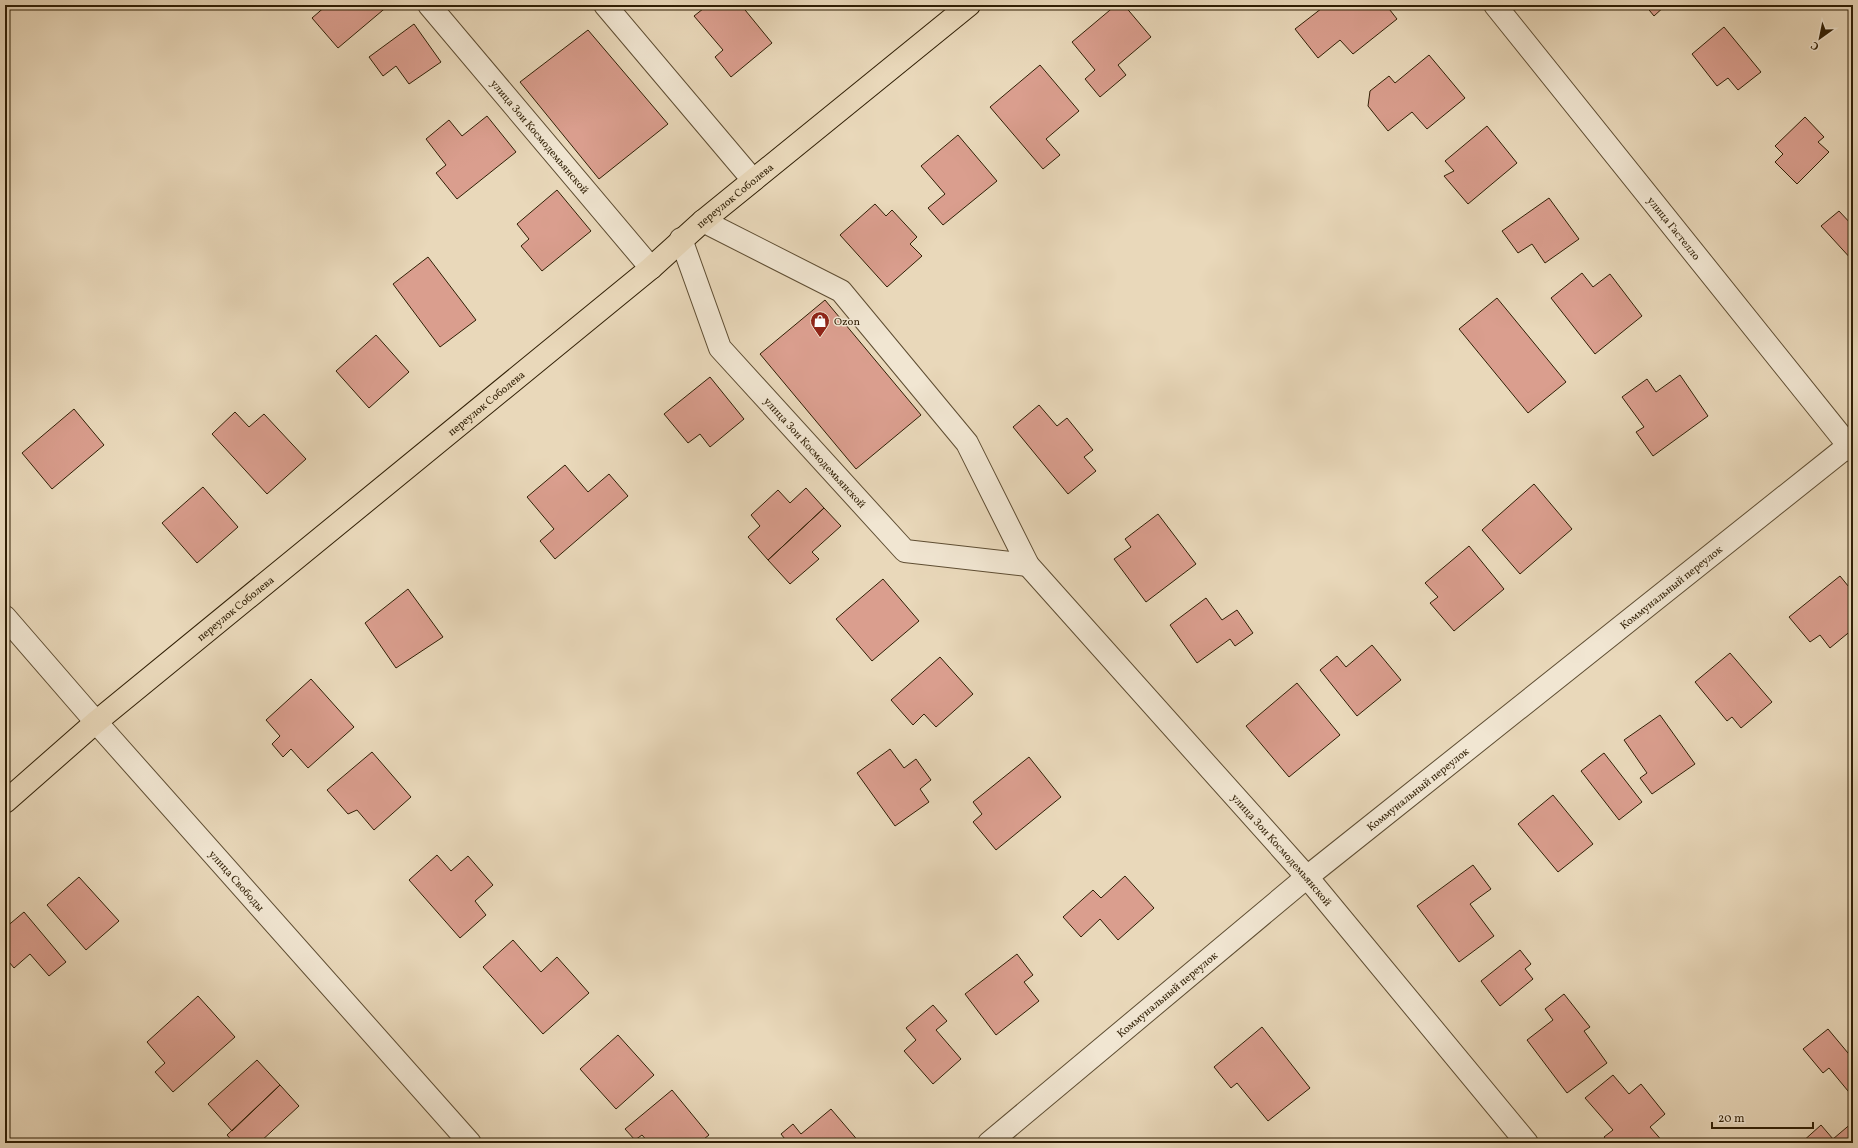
<svg xmlns="http://www.w3.org/2000/svg" width="1858" height="1148" viewBox="0 0 1858 1148" font-family="Vollkorn,serif">
<rect width="100%" height="100%" fill="#e9d8ba"/>
<filter id="stains"><feTurbulence type="fractalNoise" baseFrequency=".005" numOctaves="4"/><feColorMatrix values="0 0 0 0 .2 0 0 0 0 .09 0 0 0 0 .02 0 0 0 .5 -.17"/></filter>
<radialGradient id="worn" r=".72"><stop offset=".6" stop-color="#630" stop-opacity="0"/><stop offset="1" stop-color="#630" stop-opacity=".3"/></radialGradient>
<!-- building -->
<path fill="#da9e8e" stroke="#301f05" d="M327 5H389L338 48 312 18Z
M708 5H741L772 43 731 77 715 57 723 50 694 16Z
M1116 5H1124L1151 37 1118 65 1126 75 1100 97 1085 79 1095 70 1072 42Z
M1326 5H1337L1338 7 1341 5H1386L1397 19 1353 54 1340 40 1318 58 1295 29Z
M1645 5H1666L1654 16Z
M414 24 441 62 409 84 396 66 383 76 369 57Z
M1724 27 1761 72 1738 90 1728 78 1717 86 1692 54Z
M588 30 668 124 599 179 520 82Z
M1429 55 1465 98 1427 129 1412 112 1388 131 1368 106 1370 91 1389 76 1395 83Z
M1040 65 1079 111 1046 139 1060 155 1043 169 990 107Z
M487 116 516 152 457 199 436 173 446 165 426 139 449 120 462 136Z
M1805 117 1824 137 1818 142 1829 152 1797 184 1775 162 1783 154 1775 146Z
M1487 126 1517 163 1468 204 1444 176 1454 171 1445 161Z
M958 135 997 181 943 225 928 208 945 194 921 166Z
M557 190 591 231 542 271 521 246 529 239 517 224Z
M1549 198 1579 239 1545 263 1532 244 1518 253 1502 231Z
M875 204 886 216 892 210 917 237 910 244 922 256 887 287 840 235Z
M1839 211 1853 226V261L1821 226Z
M428 257 476 320 440 347 393 284Z
M1582 273 1593 287 1610 274 1642 316 1595 354 1551 298Z
M1497 298 1566 382 1528 413 1459 329Z
M825 300 921 415 856 469 760 354Z
M376 335 409 372 369 408 336 371Z
M1680 375 1708 416 1653 456 1636 432 1644 427 1622 397 1647 379 1656 392Z
M710 377 744 419 710 447 700 434 688 443 664 414Z
M5 384 9 389 5 393Z
M1039 405 1057 426 1067 418 1093 450 1084 457 1096 471 1068 494 1013 427Z
M74 409 104 445 52 489 22 453Z
M235 412 249 427 264 414 306 459 267 494 212 434Z
M565 465 588 492 609 474 628 496 555 559 540 541 554 529 527 497Z
M1534 484 1572 529 1520 574 1482 530Z
M203 487 238 527 197 563 162 523Z
M806 488 824 508 768 560 748 537 760 526 751 515 778 490 790 503Z
M824 508 841 526 812 552 819 559 790 584 768 560Z
M1158 514 1196 564 1146 602 1114 559 1131 547 1125 539Z
M1469 546 1504 589 1454 631 1430 603 1438 597 1425 583Z
M1840 576 1853 592V629L1830 648 1820 635 1810 642 1789 617Z
M883 579 919 621 872 661 836 619Z
M408 589 443 637 396 668 365 623Z
M1206 598 1222 620 1237 610 1253 633 1235 646 1230 639 1197 663 1170 625Z
M1372 645 1401 680 1357 716 1320 670 1337 656 1346 667Z
M1730 653 1772 702 1741 728 1732 717 1727 721 1695 682Z
M940 657 973 694 936 727 924 714 913 725 891 700Z
M311 679 354 727 308 768 291 749 283 757 272 744 280 736 266 720Z
M1297 683 1340 735 1289 777 1246 726Z
M1660 715 1695 764 1652 794 1640 778 1647 773 1624 740Z
M890 749 904 768 916 759 931 780 920 789 929 802 895 826 857 773Z
M372 752 411 797 374 830 357 810 348 814 327 790Z
M1604 753 1642 802 1619 820 1581 771Z
M1029 757 1061 797 996 850 973 822 982 814 973 802Z
M1553 795 1593 844 1558 872 1518 824Z
M437 855 451 871 468 856 493 885 475 901 486 915 460 938 409 880Z
M1473 865 1491 889 1470 904 1494 936 1459 962 1417 906Z
M1125 876 1154 908 1118 940 1100 919 1081 937 1063 917 1093 890 1101 898Z
M79 877 119 921 86 950 47 905Z
M24 912 66 962 49 976 30 954 14 968 5 957V928Z
M513 940 541 972 557 957 589 993 543 1034 483 967Z
M1520 950 1531 964 1525 969 1533 979 1500 1006 1481 981Z
M1017 954 1033 975 1024 982 1039 1001 996 1035 965 994Z
M1564 994 1590 1027 1584 1031 1607 1063 1567 1093 1527 1040 1553 1020 1545 1009Z
M198 996 235 1037 173 1092 155 1072 165 1063 147 1042Z
M933 1005 947 1021 936 1030 961 1059 933 1084 904 1051 916 1040 906 1028Z
M1262 1027 1310 1088 1268 1121 1237 1083 1231 1088 1214 1067Z
M1828 1029 1853 1059V1097L1829 1068 1823 1073 1803 1049Z
M618 1035 654 1075 616 1109 580 1069Z
M257 1060 280 1085 232 1131 208 1104Z
M1613 1075 1629 1094 1641 1084 1665 1114 1650 1127 1664 1143H1609L1604 1137 1613 1130 1585 1098Z
M280 1085 299 1106 259 1143H234L227 1135Z
M672 1090 709 1135 699 1143H649L642 1135 635 1140 625 1129Z
M831 1109 860 1143H788L781 1134 793 1124 801 1134Z
M1853 1122V1143H1801L1821 1125 1833 1139Z"/>
<g fill="none" stroke-linecap="round" stroke-linejoin="round">
<!-- minor casing -->
<g stroke="#5e4d32" stroke-width="24">
<g id="minor">
<path id="s1" d="M429 5 651 268"/>
<path d="M605 5 753 180"/>
<path id="s2" d="M1495 5 1853 451"/>
<path id="s3" d="M703 221 841 291 967 443 1028 565 1307 877 1527 1143"/>
<path id="s4" d="M681 239 720 348 905 551 1028 565"/>
<path id="s5" d="M5 617 96 722 470 1143"/>
<path id="s6" d="M989 1143 1307 877 1853 442"/>
</g>
</g>
<!-- major casing -->
<g stroke="#301f05" stroke-width="24">
<g id="major">
<path id="s7" d="M5 802 96 722 651 268 703 221 969 5"/>
</g>
</g>
<!-- minor -->
<use href="#minor" stroke="#f1e6d2" stroke-width="22"/>
<!-- major -->
<use href="#major" stroke="#e9d8ba" stroke-width="22"/>
</g>
<!-- icons -->
<defs>
<g id="shop-pin" transform="scale(1)"><path d="M0 17L-7.5 6A9.5 9.5 0 1 1 7.5 6Z" fill="#8f2418" stroke="#f1e6d2"/><path d="M-5-2.5h2.3a2.7 3.5 0 0 1 5.4 0H5L5.5 6h-11ZM-1.5-2.5h3a1.5 2.3 0 0 0-3 0Z" fill="#fff"/></g>
</defs>
<g fill-rule="evenodd">
<use href="#shop-pin" x="820" y="321"/>
</g>
<g text-anchor="middle" stroke-width="3" stroke-linejoin="round" paint-order="stroke">
<!-- street labels -->
<g font-size="11" fill="#301f05" stroke="#f1e6d2">
<text dy="4" stroke="none"><textPath href="#s1" startOffset="172">улица Зои Космодемьянской</textPath></text>
<text dy="4" stroke="none"><textPath href="#s7" startOffset="949">переулок Соболева</textPath></text>
<text dy="4" stroke="none"><textPath href="#s2" startOffset="286">улица Гастелло</textPath></text>
<text dy="4" stroke="none"><textPath href="#s7" startOffset="625">переулок Соболева</textPath></text>
<text dy="4" stroke="none"><textPath href="#s4" startOffset="257">улица Зои Космодемьянской</textPath></text>
<text dy="4" stroke="none"><textPath href="#s6" startOffset="880">Коммунальный переулок</textPath></text>
<text dy="4" stroke="none"><textPath href="#s7" startOffset="301">переулок Соболева</textPath></text>
<text dy="4" stroke="none"><textPath href="#s6" startOffset="556">Коммунальный переулок</textPath></text>
<text dy="4" stroke="none"><textPath href="#s3" startOffset="870">улица Зои Космодемьянской</textPath></text>
<text dy="4" stroke="none"><textPath href="#s5" startOffset="351">улица Свободы</textPath></text>
<text dy="4" stroke="none"><textPath href="#s6" startOffset="232">Коммунальный переулок</textPath></text>
</g>
<!-- poi labels -->
<g font-size="11" fill="#301f05" stroke="#f1e6d2" text-anchor="start">
<text x="834" y="325">Ozon</text>
</g>
</g>
<!-- margin -->
<rect width="1858" height="1148" fill="none" stroke="#e9d8ba" stroke-width="20"/>
<rect x="6" y="6" width="1846" height="1136" fill="none" stroke="#301f05" stroke-width="2"/>
<rect x="10" y="10" width="1838" height="1128" fill="none" stroke="#301f05"/>
<!-- north arrow -->
<g transform="translate(1820 38) rotate(213)" stroke="#f1e6d2" stroke-width="3" paint-order="stroke">
<path d="M0-3L7 15L0 10L-7 15Z" fill="#301f05"/>
<text y="-6" font-size="11" font-weight="bold" text-anchor="middle" fill="#301f05">С</text>
</g>
<!-- scale -->
<path d="M1712 1122v6h101v-6" fill="none" stroke="#301f05" stroke-width="2"/>
<text x="1718" y="1122" font-size="12" fill="#301f05" stroke="#f1e6d2" stroke-width="3" paint-order="stroke">20 m</text>
<rect width="100%" height="100%" filter="url(#stains)"/>
<rect width="100%" height="100%" fill="url(#worn)"/>
</svg>
